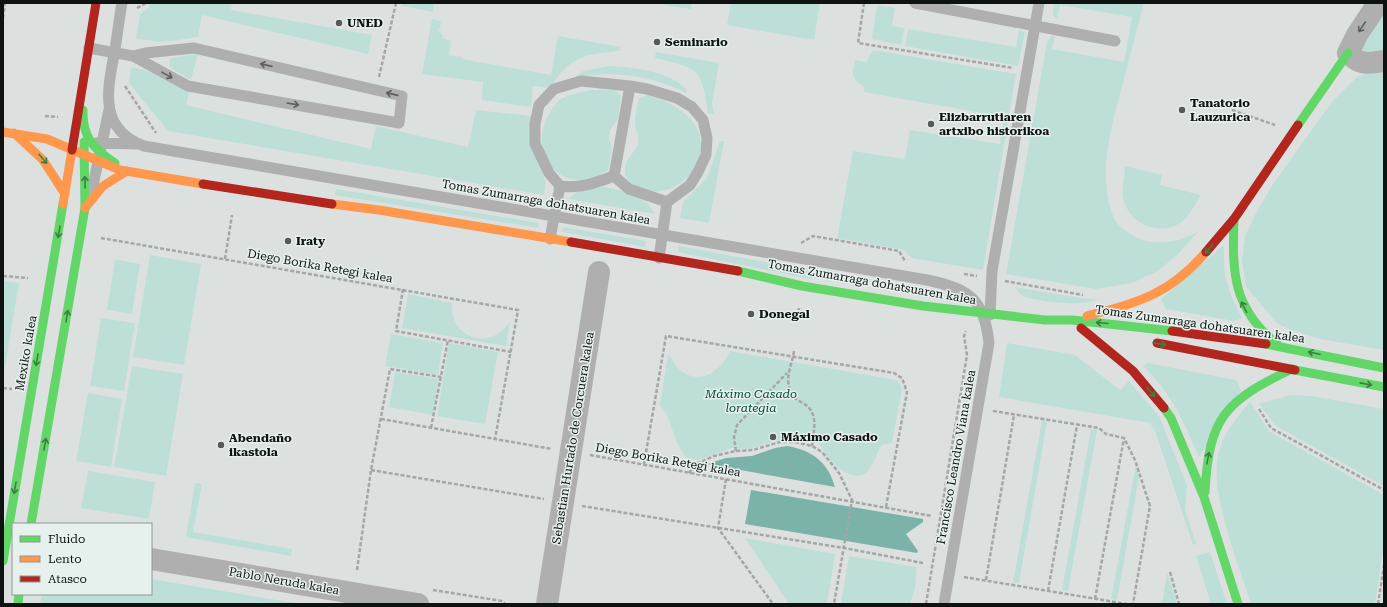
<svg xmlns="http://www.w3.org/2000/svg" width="1387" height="607" viewBox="0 0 1387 607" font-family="'Roboto Serif',serif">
<rect width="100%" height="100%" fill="#dce1e0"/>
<!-- green -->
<path fill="#bedfd8" d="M150 3H232L231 10 372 35 368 54 202 15 198 37 164 42 136 39 140 14 149 7Z
M403 3H434L433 12 402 6Z
M663 3H692L691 9 663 5Z
M731 3H820L814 40 727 25Z
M1054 3H1144C1137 30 1130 56 1123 83 1112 125 1096 174 1114 218 1117 226 1129 234 1136 237 1158 247 1177 242 1198 232L1178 254 1158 271 1132 283 1096 289 1006 274 1047 42 1051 36 1055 35 1052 49 1124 62 1132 17 1060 5 1057 19 1053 15Z
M877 5 895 8 892 26 904 28 901 45 872 39Z
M1384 10V53L1362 54 1358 49Z
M432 19 441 21 440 29H438L443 36 442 38 451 41 449 55 462 57V59L551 75 558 36 621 47 620 51C584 54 571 56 550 88L533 86 531 107 482 100 483 82 422 74Z
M908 29 1016 47 1019 30 1025 32 1018 66 905 46Z
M873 50 1016 74 983 270 911 258 904 250 837 238 853 151 905 159 910 130 1000 144 1004 117 864 92V87C850 77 852 76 855 60L866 62Z
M656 52 719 63 712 103 714 114H708C702 68 698 68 655 58Z
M198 54 191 80 169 67 170 58Z
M609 66C634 67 669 71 686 89V93C656 77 611 69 577 78V76L583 71Z
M131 67C153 71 171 79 189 92L186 105 371 149 376 126 468 147 476 110 531 116V143L546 182 544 195 168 131 129 83Z
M1384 69V350L1320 339 1291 330 1277 323 1246 287 1242 261 1245 236 1256 213 1271 187 1331 103 1357 77Z
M591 90H615L621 96 618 119 610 130 609 140 612 147 608 170C569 199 527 161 547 118 550 112 555 103 561 99 570 94 581 92 591 90Z
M647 95C749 123 684 215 636 186 631 183 625 179 625 173 624 158 635 154 638 143 640 136 636 131 635 125 634 117 638 106 639 98Z
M720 141H724L709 223 680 218 683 202 707 178Z
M1125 166 1162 175 1160 185 1201 195C1196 203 1190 215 1183 221 1161 238 1128 225 1123 197 1121 188 1125 176 1125 166Z
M604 187C623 190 646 196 655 214L569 199C577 188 591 189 604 187Z
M336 189 539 223 538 228 335 195Z
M563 227 646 241 645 247 562 232Z
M1224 245C1223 279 1227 288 1242 318L1234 321 1166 309 1161 299Z
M679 246 813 271 811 279 678 252Z
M150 255 201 264 184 365 133 357Z
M115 259 140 264 132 314 107 310Z
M3 281 19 283 3 379Z
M1014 287 1080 298 1097 299C1080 307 1043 302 1025 297 1021 296 1017 290 1014 287Z
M408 294 452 303C449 339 492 352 510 321L506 346 402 328Z
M101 318 135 323 124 391 90 386Z
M391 334 443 343 438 375 385 366Z
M449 343 498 352 485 424 437 416Z
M1007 343 1075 355 1120 390 1129 381 1159 416 1187 485 1185 510 1196 544 1193 545 1155 431 1150 423 999 397Z
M730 351 896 380 900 384 902 389 892 443 882 445C876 453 873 470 864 474 847 483 825 456 819 443L790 439 779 440 749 449 732 448 698 460 687 458C672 443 674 420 660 405L668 354C672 357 674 365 679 369 699 387 721 371 730 351Z
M1148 363 1236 380 1241 390 1199 457C1183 421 1172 394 1143 366Z
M132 366 183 374 166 476 114 467Z
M395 372 439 379 433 415 389 407Z
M88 393 122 399 111 467 76 461Z
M1290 395 1312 396 1384 409V486L1276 426 1259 404Z
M1250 402 1270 432 1384 495V543L1375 604H1251C1239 565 1206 486 1220 448 1226 430 1238 416 1250 402Z
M1042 420 1047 422 1019 583H1013Z
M1091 429 1097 430 1068 591 1062 590Z
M1136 464 1139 477 1117 600 1111 599Z
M88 471 155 482 149 519 81 508Z
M195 483 202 484 193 532 292 549 291 556 186 537Z
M745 538 835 554 827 604H789Z
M1210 552 1227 604H1211L1196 556Z
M849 556 917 567 915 588 910 604H841Z
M1167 573 1176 599V604H1162Z
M151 579 301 604H40L42 594H151Z"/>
<!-- water -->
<path fill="#7cb3a9" d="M787 446C812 450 828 462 835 487L707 464 726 458 752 456 775 448Z
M751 490 923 519V522L906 534 918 551 917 553 745 524Z"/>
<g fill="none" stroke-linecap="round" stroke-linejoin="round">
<!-- path -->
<path stroke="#a6a6a6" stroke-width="2.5" stroke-dasharray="4 2" stroke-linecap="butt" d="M864 3 858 43 1013 68
M137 8 146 3
M3 18 5 3
M379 77 396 3
M125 86 156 133
M1232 110 1275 125
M45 116 58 117
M101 238 518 310 495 439
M801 243 813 236 899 251 905 261
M225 259 232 215
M964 274 977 276
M3 276 28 278
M1005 281 1083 295
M403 289 396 331 511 352
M798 316 799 308
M794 351C792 366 784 377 791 393 793 398 799 401 803 403 819 412 814 430 812 446
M3 388 12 389
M1259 409 1271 428 1384 490
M993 411 1099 428 1106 434 1124 438 1135 460 1150 506 1133 604
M381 419 552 449
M431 428 448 340
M736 451 734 437 737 425 787 373
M590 455 932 516
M644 464 666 336 894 373 902 378 907 392 886 507
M371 470 544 499
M689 473 696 464 714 456 736 451 753 450 780 442H795L812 446 822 452 839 473 852 500 834 604
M726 479 718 528 773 604
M582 506 844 548 923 563
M357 570 371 470 390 369 441 377
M1170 572 1179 604
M964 577 1127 604
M986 580 1014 415
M433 590 502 601 505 604
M1048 591 1077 425
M1095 599 1124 438
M926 604 967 355 964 336 966 331
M1378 604 1384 565"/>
<!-- lane -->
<path stroke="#afafaf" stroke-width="11" d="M122 3C119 20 117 38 114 55 107 92 99 129 144 146L927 280C970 289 984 299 989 343L944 604
M915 3 1115 41
M89 48 133 56 145 53 194 48 402 96 399 123 188 86 133 56
M96 143 137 144
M614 176 630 86
M614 176 629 189 667 202
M560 186C579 189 595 183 614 176
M92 190 109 110
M550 239 560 186 549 173 535 144V124L539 105 554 89 581 81 630 86 647 89 677 98 692 107 703 120 707 138 706 155 698 172 690 185 667 202 659 258
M990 315 992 271 1039 3"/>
<!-- street -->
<path stroke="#afafaf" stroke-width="22" d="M1378 3 1357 35 1348 53C1361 66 1367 63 1384 61
M151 559 418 604
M547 604 599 272"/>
<!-- fast -->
<path stroke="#63d668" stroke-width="9" d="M83 110C82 136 93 149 115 163
M1298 125 1348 53
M1234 219C1232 275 1233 309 1279 346
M738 271 802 286 923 306 1045 320H1072L1172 331
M1266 344 1384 368
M1295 370 1384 387
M1164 408 1171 418 1204 497 1238 604
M1205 492C1209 417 1225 401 1292 369
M31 524 85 208 84 142
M3 561 63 204
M18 604 19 594"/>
<!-- slow -->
<path stroke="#ff974d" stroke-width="9" d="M3 132 47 139 120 170 203 184
M14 133 43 160 65 194
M63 204 72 150
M332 204 379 210 571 242
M85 208 103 186 127 171
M1087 316C1139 302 1169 295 1206 252"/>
<!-- jam -->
<path stroke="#b3261e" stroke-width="9" d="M72 150 96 3
M203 184 332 204
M571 242 738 271
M1206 252 1234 219 1298 125
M1081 328 1133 371 1164 408
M1172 331 1266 344
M1157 343 1295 370"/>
</g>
<!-- one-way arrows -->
<defs><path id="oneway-shaft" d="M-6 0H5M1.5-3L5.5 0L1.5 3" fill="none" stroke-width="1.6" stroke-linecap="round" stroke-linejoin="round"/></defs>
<g stroke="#5e6060">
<use href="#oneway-shaft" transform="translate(1362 27) rotate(124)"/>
<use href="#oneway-shaft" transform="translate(266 65) rotate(-167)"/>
<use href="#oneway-shaft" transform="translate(167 75) rotate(29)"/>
<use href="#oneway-shaft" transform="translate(392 94) rotate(-167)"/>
<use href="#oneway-shaft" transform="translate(293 104) rotate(10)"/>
</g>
<g stroke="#3d7e41">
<use href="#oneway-shaft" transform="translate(43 159) rotate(49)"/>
<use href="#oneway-shaft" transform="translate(85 182) rotate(-91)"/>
<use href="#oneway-shaft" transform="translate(59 232) rotate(100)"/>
<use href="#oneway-shaft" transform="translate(1209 249) rotate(130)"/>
<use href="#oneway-shaft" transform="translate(1244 307) rotate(-117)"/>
<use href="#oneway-shaft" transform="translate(67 316) rotate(-80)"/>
<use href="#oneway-shaft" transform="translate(1102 323) rotate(-175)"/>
<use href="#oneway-shaft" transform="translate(1160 344) rotate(11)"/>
<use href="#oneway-shaft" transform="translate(1314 353) rotate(-168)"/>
<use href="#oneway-shaft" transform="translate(37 360) rotate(100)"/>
<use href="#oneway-shaft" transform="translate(1366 384) rotate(11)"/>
<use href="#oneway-shaft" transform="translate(1151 392) rotate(49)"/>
<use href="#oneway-shaft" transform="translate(45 444) rotate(-80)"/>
<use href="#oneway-shaft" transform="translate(1208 458) rotate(-79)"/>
<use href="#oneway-shaft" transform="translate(15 488) rotate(100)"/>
</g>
<!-- markers -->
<g fill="#565a59" stroke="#e6f1ee" stroke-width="1.5">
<circle cx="339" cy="23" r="4"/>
<circle cx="657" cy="42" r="4"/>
<circle cx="1182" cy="110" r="4"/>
<circle cx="931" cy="124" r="4"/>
<circle cx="288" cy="241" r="4"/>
<circle cx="751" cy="314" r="4"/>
<circle cx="773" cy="437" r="4"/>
<circle cx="221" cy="445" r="4"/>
</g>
<g text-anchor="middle" stroke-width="3" stroke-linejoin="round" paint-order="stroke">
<!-- poi labels -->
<g font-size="12" font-weight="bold" fill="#0e1211" stroke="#e6f1ee" text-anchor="start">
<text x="347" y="27">UNED</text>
<text x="665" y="46">Seminario</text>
<text x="1190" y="107">Tanatorio<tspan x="1190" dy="14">Lauzurica</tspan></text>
<text x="939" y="121">Elizbarrutiaren<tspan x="939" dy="14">artxibo historikoa</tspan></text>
<text x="296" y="245">Iraty</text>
<text x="759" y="318">Donegal</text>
<text x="781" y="441">Máximo Casado</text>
<text x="229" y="442">Abendaño<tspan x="229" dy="14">ikastola</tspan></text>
</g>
<!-- street labels -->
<g font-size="12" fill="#0e1211" stroke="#e6f1ee">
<text transform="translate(546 202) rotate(10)" y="4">Tomas Zumarraga dohatsuaren kalea</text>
<text transform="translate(320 266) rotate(10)" y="4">Diego Borika Retegi kalea</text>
<text transform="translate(872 282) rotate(10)" y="4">Tomas Zumarraga dohatsuaren kalea</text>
<text transform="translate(1200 324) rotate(8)" y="4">Tomas Zumarraga dohatsuaren kalea</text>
<text transform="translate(26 353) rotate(-80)" y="4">Mexiko kalea</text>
<text transform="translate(573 438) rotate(-81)" y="4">Sebastian Hurtado de Corcuera kalea</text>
<text transform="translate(956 457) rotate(-80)" y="4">Francisco Leandro Viana kalea</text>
<text transform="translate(668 460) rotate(10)" y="4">Diego Borika Retegi kalea</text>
<text transform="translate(284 581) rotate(10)" y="4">Pablo Neruda kalea</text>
</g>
<!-- park labels -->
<g font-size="12" font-style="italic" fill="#00483f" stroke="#e6f1ee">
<text x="751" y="398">Máximo Casado<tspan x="751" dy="14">lorategia</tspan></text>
</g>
</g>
<!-- border -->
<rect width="1387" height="607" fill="none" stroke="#0e1211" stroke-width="8"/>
<!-- legend -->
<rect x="12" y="523" width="140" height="72" fill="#e6f1ee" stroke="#909896"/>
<rect x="20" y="536" width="20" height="6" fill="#63d668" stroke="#909896"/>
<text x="48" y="543" font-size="12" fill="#0e1211">Fluido</text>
<rect x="20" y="556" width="20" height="6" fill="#ff974d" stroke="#909896"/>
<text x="48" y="563" font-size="12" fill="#0e1211">Lento</text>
<rect x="20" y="576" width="20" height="6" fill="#b3261e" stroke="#909896"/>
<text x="48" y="583" font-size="12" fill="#0e1211">Atasco</text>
</svg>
